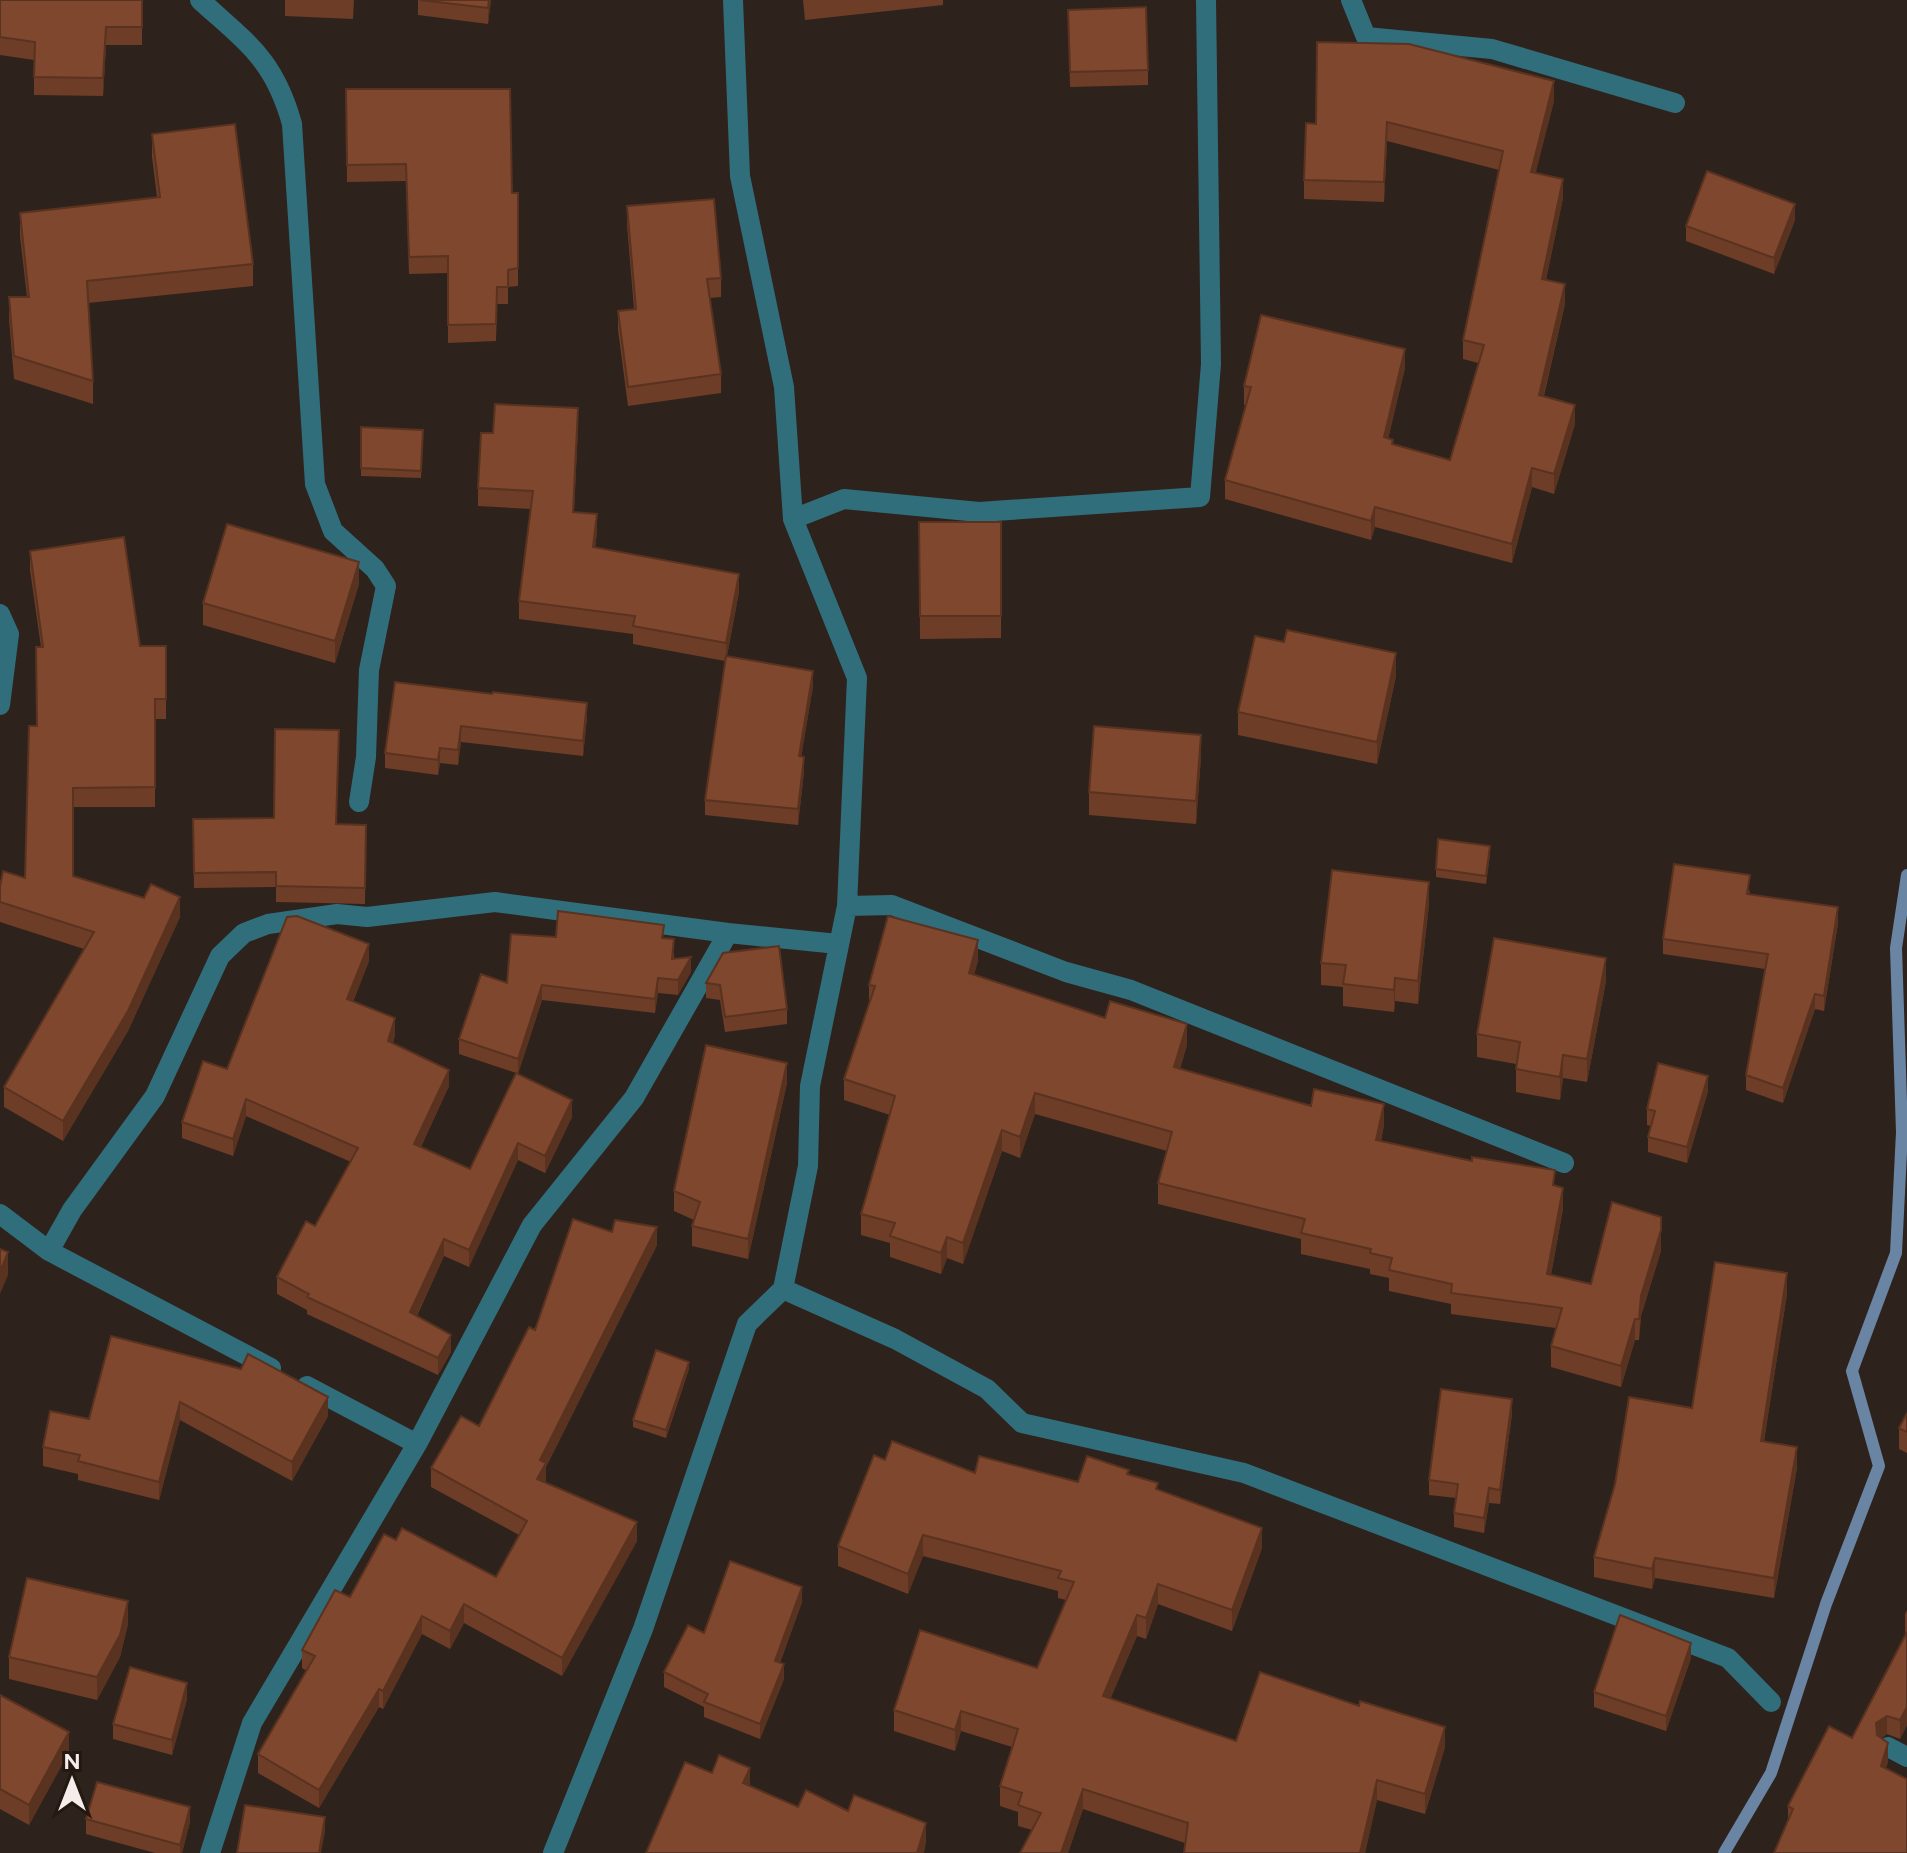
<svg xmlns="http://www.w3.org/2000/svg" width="1907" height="1853" viewBox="0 0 1907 1853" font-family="Figtree,sans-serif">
<rect width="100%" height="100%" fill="#2e221c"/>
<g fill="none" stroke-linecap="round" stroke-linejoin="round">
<!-- stream -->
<path stroke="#6a85a3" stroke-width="12" d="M1724 1853 1771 1773 1826 1604 1879 1466 1852 1371 1896 1253 1902 1132 1896 948 1907 875"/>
<!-- minor -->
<path stroke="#316e7c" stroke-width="20" d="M200 0C247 43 274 59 292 124L315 484 333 531 375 569 386 586 369 670 366 757 359 802
M1351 0 1366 37 1492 49 1675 103
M793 519 844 499 979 512 1200 497 1211 364 1206 0
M0 614 9 634 0 705
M847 906 892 905 1066 972 1131 990 1564 1163
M0 1214 49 1251 271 1368
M49 1251 72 1210 155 1096 220 956 244 933 268 924 337 914 367 917 495 902 728 933
M783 1289 895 1339 987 1389 1022 1423 1244 1473 1728 1658 1771 1702
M307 1386 417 1444
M1888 1747 1907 1757
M210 1853 252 1723 417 1444 532 1225 634 1098 728 933 838 944
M553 1853 643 1629 747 1324 783 1289 808 1166 810 1086 847 906 857 678 793 519 784 387 740 176 733 0"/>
</g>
<!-- wall -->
<path fill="#6d3d27" d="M0 0H142V45H106L103 96 34 95V60L0 55Z
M285 0H354L353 19 285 16Z
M418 0H491L488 24 418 15Z
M803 0H943V5L805 20Z
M1068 10 1148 70V85L1070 87Z
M346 89 512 193H518V286L508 287V304H497L496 341 448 343V273L409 274 406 181 347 182Z
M1554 101 1535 173 1563 198 1546 280 1565 304 1544 396 1575 424 1554 494 1532 487 1512 563 1375 527 1371 540 1225 499V480L1246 406 1244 405V386L1405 368 1388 438 1393 445 1450 460 1478 363 1463 359V340L1499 170 1387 141 1384 202 1304 199V180L1316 124Z
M152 134 253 264V286L88 303 93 381V404L14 379 9 319V297H27L20 236V213L157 197 152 157Z
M627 206 721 278V297L710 298 721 374V393L628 406 618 330V311L634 309 627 225Z
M1795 220 1774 274 1686 241V226Z
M578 426 574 512 597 532 595 547 739 592 727 656 813 686 801 756 804 772 798 825 705 815V800L725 661 633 644V634L519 619V601L531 509 478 506V488L493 433Z
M361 427 423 430 421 478 361 476Z
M919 522H1001V638L920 639Z
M30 551 140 646H166V719H155V807H73V876L180 917 128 1031 63 1141 4 1107V1087L84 949 0 922V887L25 878 36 726 41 647 30 570Z
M359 584 335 663 203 625V603Z
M1284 642 1396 676 1377 764 1238 735V712Z
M395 682 587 718 583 756 461 742 458 765 440 763 438 775 385 768V753Z
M1201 757 1196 824 1089 815V792Z
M193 819 366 825 365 904 276 902V887L194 888Z
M1490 854 1486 884 1436 877V869Z
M1750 890 1749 894 1838 923 1824 1011 1815 1009 1783 1103 1746 1090V1075L1765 969 1663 954V939Z
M1429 904 1418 1004 1395 1001 1394 1012 1343 1006V987L1321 985V963Z
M556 937 664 938 674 954V959L691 972 678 995 658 993 655 1013 542 1000 518 1074 572 1117 545 1173 518 1160 469 1267 444 1256 417 1316 451 1352 438 1375 307 1314V1310L277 1294V1277L315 1226 351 1162 246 1116 233 1156 182 1138V1122L227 1069 369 961 353 1002 395 1035 393 1043 449 1086 421 1147 470 1169 516 1073 459 1054V1039L507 983Z
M723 953 787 1009V1024L725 1032 720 1000 706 998V983Z
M978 961 974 974 1187 1045 1180 1069 1384 1125 1381 1141 1555 1186 1563 1209 1551 1275 1591 1284 1661 1251 1641 1316 1639 1340H1635L1621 1387 1551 1367V1346L1556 1328 1451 1314V1304L1389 1291V1278L1370 1274V1269L1301 1254V1239L1158 1204V1183L1167 1151 1035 1114 1020 1158 1002 1151 963 1264 947 1258 941 1274 890 1257V1243L861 1235V1214L890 1115 844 1100V1079L869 1005V985Z
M1606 981 1587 1082 1563 1078 1560 1100 1516 1092V1064L1477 1057V1034Z
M787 1083 748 1259 692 1246V1226L694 1220 674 1211V1191Z
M1708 1091 1687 1163 1648 1152V1137L1651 1126 1647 1125V1109Z
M612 1232 657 1245 546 1467 545 1483 637 1541 562 1676 464 1623 450 1649 422 1634 383 1709 379 1707 319 1808 258 1773V1754L307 1671 302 1668V1650L350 1597 396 1540 496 1577 519 1535 431 1487V1468L479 1426 535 1330Z
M1787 1294 1764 1441 1797 1468 1774 1598 1655 1578 1652 1589 1594 1577V1557L1692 1408Z
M111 1336 328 1416 292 1481 180 1420 159 1500 78 1480V1474L43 1466V1447L89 1419Z
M689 1369 666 1438 633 1427V1420Z
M1907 1413V1453L1899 1449V1428Z
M1512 1414 1500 1504 1489 1503 1484 1533 1454 1527V1513L1456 1498 1429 1495V1480Z
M885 1460 975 1473 1078 1482 1129 1474 1262 1548 1232 1631 1158 1604 1146 1639 1137 1636 1110 1699 1236 1741 1445 1747 1425 1814 1377 1800 1365 1853H1184L1185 1843 1083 1809 1068 1853H1020L1032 1830 1018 1826V1812L1000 1806V1786L1012 1747 961 1731 955 1751 894 1731V1710L1037 1668 1066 1600 1058 1598V1591L923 1556 908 1594 838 1566V1546Z
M802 1602 780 1663 784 1679 760 1739 704 1717V1707L664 1687V1672L704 1633Z
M1907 1610V1725L1900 1739 1887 1734 1881 1738 1888 1762 1886 1768 1788 1819V1806L1852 1738 1906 1633H1905V1614Z
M128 1624 120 1657 97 1700 9 1679V1657Z
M1691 1658 1666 1731 1594 1707V1692Z
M0 1695 69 1752 29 1825 0 1809Z
M187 1699 172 1755 113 1739V1724Z
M86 1819 190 1822 182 1853H155L86 1834Z"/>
<!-- shaded-wall -->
<path fill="#593220" d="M489 0H491L488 24V8Z
M106 27V45L103 96V78Z
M1554 81V101L1531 192V172Z
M1387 122V141L1384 202V182Z
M1563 179V198L1542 299V279Z
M1795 204V220L1774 274V258Z
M1565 284V304L1539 414V395Z
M1405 349V368L1384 457V437Z
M1575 405V424L1554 494V474Z
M578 408V426L573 529V512Z
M1532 468V487L1512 563V544Z
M1375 507V527L1371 540V521Z
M597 514V532L593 565V547Z
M359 562V584L335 663V641Z
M739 574V592L726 661V643Z
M1396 653V676L1377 764V742Z
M813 671V686L799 771V756Z
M587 703V718L583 756V741Z
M461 726V742L458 765V750Z
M1201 735V757L1196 824V801Z
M440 748V763L438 775V760Z
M804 757V772L798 825V809Z
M1429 882V904L1418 1004V981Z
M180 897V917L128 1031 63 1141V1121Z
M1838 907V923L1824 1011V996Z
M978 940V961L969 993V973Z
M369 944V961L347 1016V999Z
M691 957V972L678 995V980Z
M1606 958V981L1587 1082V1059Z
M658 978V993L655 1013V999Z
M1395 978V1001L1394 1012V990Z
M542 985V1000L518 1074V1059Z
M1815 994V1009L1783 1103V1088Z
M395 1018V1035L388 1058V1041Z
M1187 1024V1045L1174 1088V1067Z
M1563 1055V1078L1560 1100V1077Z
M787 1063V1083L748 1259V1239Z
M449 1070V1086L414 1161V1144Z
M1708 1076V1091L1687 1163V1147Z
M1035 1093V1114L1020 1158V1137Z
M246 1099V1116L233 1156V1139Z
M572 1100V1117L545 1173V1156Z
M1384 1104V1125L1376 1161V1140Z
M1002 1130V1151L963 1264V1243Z
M518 1143V1160L469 1267V1250Z
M1563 1188V1209L1547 1295V1274Z
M657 1227V1245L546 1467V1481L537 1498V1479L540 1460Z
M1661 1230V1251L1641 1316 1639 1340 1641 1296Z
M947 1237V1258L941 1274V1253Z
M444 1239V1256L410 1329V1312Z
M8 1252V1275L0 1294V1272Z
M1787 1273V1294L1761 1461V1441Z
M1635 1319V1340L1621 1387V1366Z
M451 1335V1352L438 1375V1358Z
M689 1362V1369L666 1438V1430Z
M328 1397V1416L292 1481V1462Z
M1512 1399V1414L1500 1504V1490Z
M180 1402V1420L159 1500V1482Z
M1797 1447V1468L1774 1598V1578Z
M1489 1488V1503L1484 1533V1518Z
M637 1522V1541L562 1676V1658Z
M1262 1528V1548L1232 1631V1610Z
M923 1535V1556L908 1594V1574Z
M1655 1558V1578L1652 1589V1569Z
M1158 1584V1604L1146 1639V1618Z
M802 1587V1602L775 1676V1661Z
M128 1601V1624L120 1657 97 1700V1677Z
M464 1604V1623L450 1649V1631Z
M1137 1615V1636L1103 1717V1696Z
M422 1616V1634L383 1709V1691Z
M1691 1643V1658L1666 1731V1716Z
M784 1664V1679L760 1739V1724Z
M187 1683V1699L172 1755V1740Z
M379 1689V1707L319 1808V1790Z
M1907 1707V1725L1900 1739V1720Z
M961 1711V1731L955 1751V1730Z
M1887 1716V1734L1876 1742V1723Z
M1445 1727V1747L1425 1814V1794Z
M69 1732V1752L29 1825V1805Z
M1888 1743V1762L1881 1784V1766Z
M750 1768V1789L743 1783Z
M1377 1780V1800L1365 1853H1360Z
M1083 1789V1809L1068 1853H1061Z
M190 1807V1822L182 1853H180V1845Z
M325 1817V1832L321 1853H319Z
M926 1823V1843L924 1853H917Z"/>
<!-- building -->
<path fill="#7f472d" stroke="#593220" stroke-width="2" d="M0 0H142V27H106L103 78 34 77 35 42 0 37Z
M420 0H489L488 8Z
M1146 7 1148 70 1070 72 1068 10Z
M1317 42 1409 44 1554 81 1531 172 1563 179 1542 279 1565 284 1539 395 1575 405 1554 474 1532 468 1512 544 1375 507 1371 521 1225 480 1251 387 1244 386 1261 315 1405 349 1384 437 1393 440 1392 444 1450 460 1484 345 1463 340 1503 151 1387 122 1384 182 1304 180 1306 123 1316 124Z
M346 89H510L512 193H518V268L508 270V287H497L496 324 448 325V256L409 257 406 164 347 165Z
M235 124 253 264 87 281 93 381 14 356 9 297H29L20 213 160 197 152 134Z
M1707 171 1795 204 1774 258 1686 226Z
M714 199 721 278 707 279 721 374 628 387 618 311 636 309 627 206Z
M495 404 578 408 573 512 597 514 593 547 739 574 726 643 633 626 635 616 519 601 533 491 478 488 481 433H493Z
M361 427 423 430 421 471 361 468Z
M919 522H1001V616H920Z
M227 524 359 562 335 641 203 603Z
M124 537 140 646H166V699H155V787L73 788V876L144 898 151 884 180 897 128 1011 63 1121 4 1087 94 932 0 902V887L3 871 25 878 29 726H37L36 647H43L30 551Z
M1287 630 1396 653 1377 742 1238 712 1255 636 1284 642Z
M726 656 813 671 799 756 804 757 798 809 705 800Z
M395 682 492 694 493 692 587 703 583 741 461 726 458 750 440 748 438 760 385 753Z
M1094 726 1201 735 1196 801 1089 792Z
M275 729 339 730 336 824 366 825 365 888 276 886V872L194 873 193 819 274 818Z
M1438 839 1490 846 1486 876 1436 869Z
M1674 864 1750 875 1747 894 1838 907 1824 996 1815 994 1783 1088 1746 1075 1768 954 1663 939Z
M1332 870 1429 882 1418 981 1395 978 1394 990 1343 984 1346 965 1321 963Z
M558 911 664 925 662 938 674 939 672 959 691 957 678 980 658 978 655 999 542 985 518 1059 459 1039 481 974 507 983 511 934 556 937Z
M297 916 369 944 347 999 395 1018 388 1041 449 1070 414 1144 470 1169 516 1073 572 1100 545 1156 518 1143 469 1250 444 1239 410 1312 451 1335 438 1358 307 1297 309 1294 277 1277 306 1221 315 1226 358 1148 246 1099 233 1139 182 1122 203 1061 227 1069 287 917Z
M888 916 978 940 969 973 1105 1018 1110 1001 1187 1024 1174 1067 1311 1106 1314 1089 1384 1104 1376 1140 1472 1161V1157L1555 1170 1553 1185 1563 1188 1547 1274 1591 1284 1612 1202 1661 1217V1230L1641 1296 1639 1319H1635L1621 1366 1551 1346 1562 1308 1451 1293 1452 1284 1389 1270 1392 1258 1370 1253 1371 1249 1301 1233 1305 1219 1158 1183 1172 1132 1035 1093 1020 1137 1002 1130 963 1243 947 1237 941 1253 890 1236 895 1223 861 1214 895 1096 844 1079 875 986 869 985Z
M1494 938 1606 958 1587 1059 1563 1055 1560 1077 1516 1069 1520 1042 1477 1034Z
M779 946 787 1009 725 1017 720 985 706 983 723 953Z
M706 1045 787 1063 748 1239 692 1226 700 1202 674 1191Z
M1658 1063 1708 1076 1687 1147 1648 1137 1655 1111 1647 1109Z
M573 1219 612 1232 615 1220 657 1227 540 1460 546 1463 537 1479 637 1522 562 1658 464 1604 450 1631 422 1616 383 1691 379 1689 319 1790 258 1754 315 1656 302 1650 335 1590 350 1597 384 1534 396 1540 402 1528 496 1577 527 1521 431 1468 461 1416 479 1426 529 1327 535 1330Z
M0 1249 8 1252 0 1272Z
M1715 1262 1787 1273 1761 1441 1797 1447 1774 1578 1655 1558 1652 1569 1594 1557 1615 1484 1629 1397 1692 1408Z
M111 1336 241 1369 248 1354 328 1397 292 1462 180 1402 159 1482 78 1461 80 1455 43 1447 50 1411 89 1419Z
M656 1350 689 1362 666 1430 633 1420Z
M1441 1389 1512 1399 1500 1490 1489 1488 1484 1518 1454 1513 1458 1484 1429 1480Z
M1907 1413V1432L1899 1428Z
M892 1441 975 1473 979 1456 1078 1482 1087 1456 1129 1470 1127 1474 1158 1483 1156 1489 1262 1528 1232 1610 1158 1584 1146 1618 1137 1615 1103 1696 1236 1741 1260 1672 1359 1706 1360 1701 1445 1727 1425 1794 1377 1780 1360 1853H1184L1188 1823 1083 1789 1061 1853H1020L1041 1813 1018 1805 1022 1793 1000 1786 1018 1729 961 1711 955 1730 894 1710 920 1630 1037 1668 1074 1582 1058 1578 1061 1571 923 1535 908 1574 838 1546 874 1455 885 1460Z
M730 1561 802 1587 775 1661 784 1664 760 1724 704 1702 708 1694 664 1672 688 1625 704 1633Z
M27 1578 128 1601 120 1635 97 1677 9 1657Z
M1620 1615 1691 1643 1666 1716 1594 1692Z
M1907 1632V1707L1900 1720 1887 1716 1876 1723 1877 1735 1888 1743 1881 1766 1907 1779V1853H1774L1793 1809 1788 1806 1829 1726 1852 1738Z
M130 1667 187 1683 172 1740 113 1724Z
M0 1695 69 1732 29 1805 0 1789Z
M719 1755 750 1768 743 1783 798 1807 806 1790 848 1811 854 1795 926 1823 917 1853H646L685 1762 712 1773Z
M97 1782 190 1807 180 1845 86 1819Z
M245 1805 325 1817 319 1853H237Z"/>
<!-- north arrow -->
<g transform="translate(72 1781)" stroke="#241813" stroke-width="6" paint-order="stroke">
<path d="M0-6L14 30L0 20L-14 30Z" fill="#f6edea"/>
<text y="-12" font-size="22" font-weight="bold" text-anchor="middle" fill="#f6edea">N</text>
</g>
</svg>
